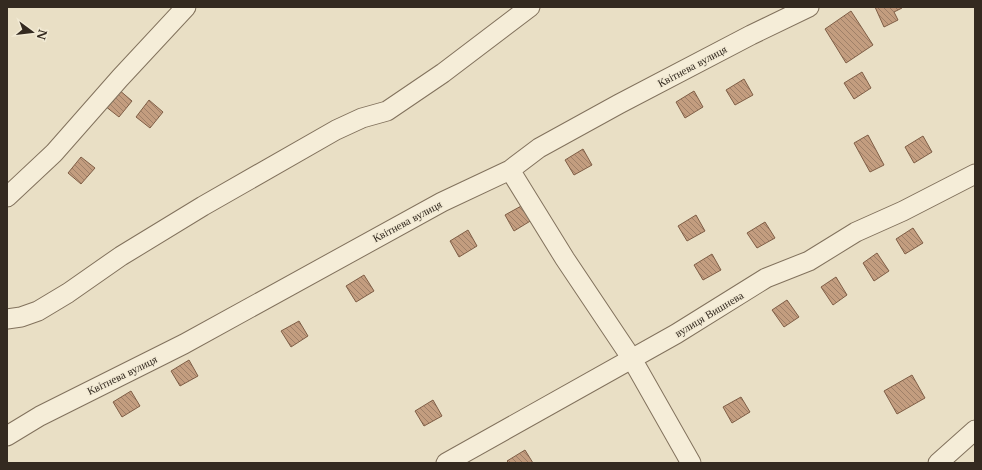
<svg xmlns="http://www.w3.org/2000/svg" width="982" height="470" viewBox="0 0 982 470" font-family="'Libre Baskerville',serif">
<defs>
<pattern id="building-back-hatch" width="6" height="6" patternUnits="userSpaceOnUse"><rect width="6" height="6" fill="#c39d7f"/><path d="M-1 5l2 2M0 0l6 6M5-1l2 2" fill="none" stroke="#9f8068"/></pattern>
</defs>
<rect width="100%" height="100%" fill="#e9dfc5"/>
<!-- building -->
<path fill="url(#building-back-hatch)" stroke="#7f5e46" d="M875 7H902V8L894 12 898 20 884 27Z
M851 11 873 45 846 63 825 29Z
M862 72 871 88 854 99 844 83Z
M744 79 753 95 735 105 726 90Z
M118 89 132 101 119 117 105 106Z
M694 91 703 107 685 118 676 102Z
M149 100 163 112 150 128 136 117Z
M868 135 884 165 870 172 854 143Z
M923 136 932 152 914 163 905 147Z
M583 149 592 165 574 175 565 160Z
M81 157 95 168 81 184 68 173Z
M523 205 532 220 514 231 505 215Z
M696 215 705 231 687 241 678 226Z
M765 222 775 238 757 248 747 233Z
M913 228 923 243 905 254 896 239Z
M468 230 477 246 459 257 450 241Z
M877 253 889 271 874 281 863 263Z
M712 254 721 270 703 280 694 265Z
M364 275 374 291 356 302 346 286Z
M836 277 847 295 833 305 821 287Z
M787 300 799 317 784 327 772 310Z
M299 321 308 336 291 347 281 331Z
M189 360 198 376 180 386 171 371Z
M912 375 925 398 897 414 884 391Z
M131 391 140 406 122 417 113 402Z
M741 397 750 412 732 423 723 407Z
M433 400 442 416 424 426 415 411Z
M525 450 533 463H509L507 461Z"/>
<g fill="none" stroke-linecap="round" stroke-linejoin="round">
<!-- minor casing -->
<g stroke="#82725d" stroke-width="21">
<path id="minor" d="M510 170 565 259 632 359 691 463
M7 197 54 153 120 78 186 7
M7 319 21 317 38 311 68 293 121 256 203 206 336 130 362 118 387 111 443 73 530 7
M7 436 40 416 184 344 442 202 510 170 539 148 619 104 751 35 809 7
M446 463 676 334 766 278 809 261 856 232 903 211 975 174
M938 463 975 430"/>
</g>
<!-- minor -->
<use href="#minor" stroke="#f5edd8" stroke-width="19"/>
</g>
<g text-anchor="middle" stroke-width="3" stroke-linejoin="round" paint-order="stroke">
<!-- street labels -->
<g font-size="11" fill="#342a20" stroke="#f2ead4">
<text transform="translate(692 66) rotate(-28)" y="4">Квітнева вулиця</text>
<text transform="translate(407 221) rotate(-28)" y="4">Квітнева вулиця</text>
<text transform="translate(709 314) rotate(-31)" y="4">вулиця Вишнева</text>
<text transform="translate(122 375) rotate(-26)" y="4">Квітнева вулиця</text>
</g>
</g>
<!-- border -->
<rect width="982" height="470" fill="none" stroke="#342a20" stroke-width="16"/>
<!-- north arrow -->
<g transform="translate(32 32) rotate(105)" stroke="#f2ead4" stroke-width="3" paint-order="stroke">
<path d="M0-3L7 15L0 10L-7 15Z" fill="#342a20"/>
<text y="-6" font-size="11" font-weight="bold" text-anchor="middle" fill="#342a20">N</text>
</g>
</svg>
